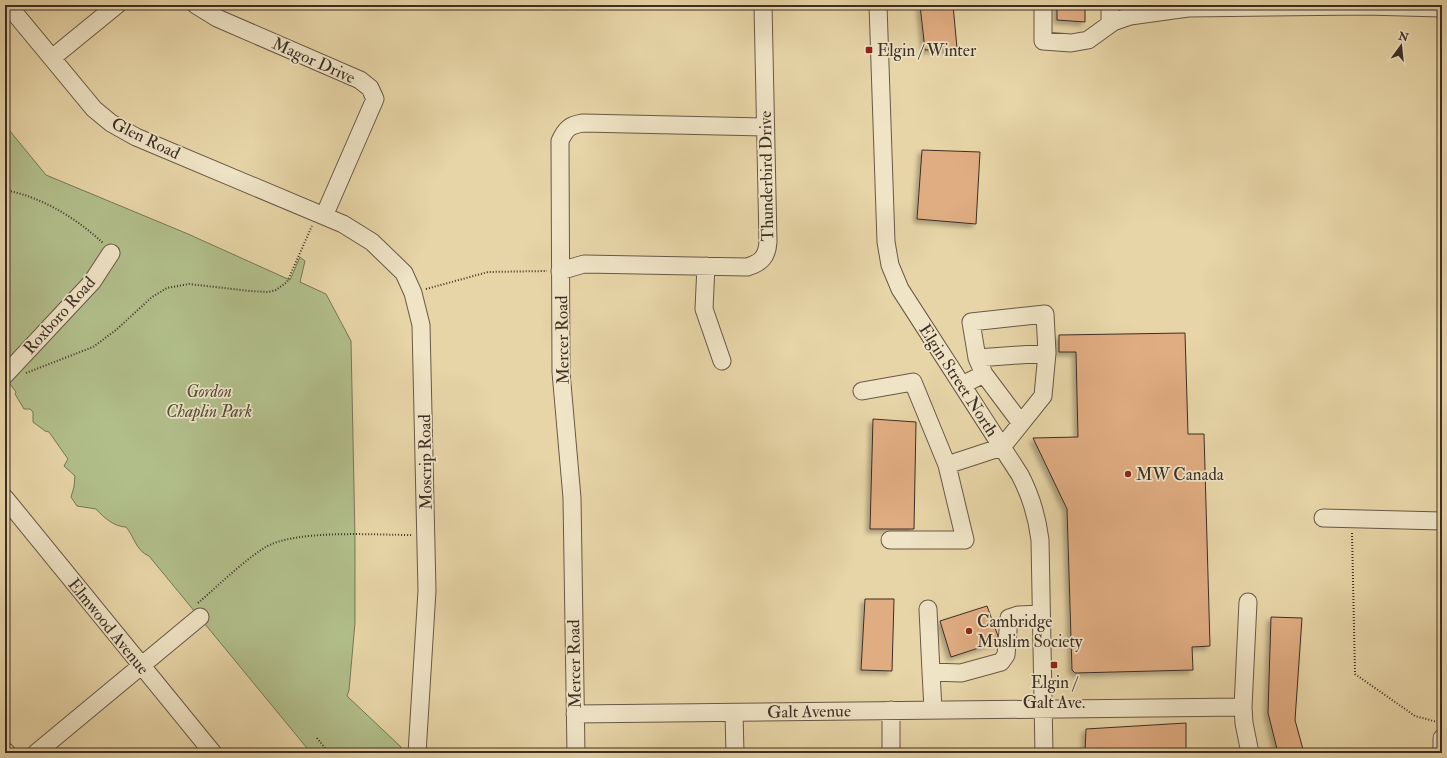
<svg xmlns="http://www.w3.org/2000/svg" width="1447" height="758" viewBox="0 0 1447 758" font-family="'IM FELL Double Pica',serif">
<defs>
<filter id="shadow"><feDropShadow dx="-3.5" dy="3.5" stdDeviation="2" flood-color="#0004"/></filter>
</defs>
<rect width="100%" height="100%" fill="#e7d5a7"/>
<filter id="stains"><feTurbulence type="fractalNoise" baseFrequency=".005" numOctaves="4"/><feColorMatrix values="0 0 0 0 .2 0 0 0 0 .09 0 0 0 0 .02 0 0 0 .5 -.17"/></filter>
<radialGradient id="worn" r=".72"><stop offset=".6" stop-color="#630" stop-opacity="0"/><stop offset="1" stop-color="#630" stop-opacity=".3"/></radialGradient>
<!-- green -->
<path fill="#b1be8a" stroke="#777658" d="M5 125 46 175 188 234 290 280 300 257 305 261 300 282 326 294 351 341 355 538V623L349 690 347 696 401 747V753H311L149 556C136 551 134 536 126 527 115 527 104 518 96 509L77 506 71 497 74 487 75 476 64 466 68 459 49 432 45 431 33 422V412L30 409H24L15 394 16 392 5 377Z"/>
<!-- building -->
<path fill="#e0ac82" stroke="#3d2e25" filter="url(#shadow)" d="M920 5H953L957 48 925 50Z
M1057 5H1085V22L1057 20Z
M922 150 980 152 976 224 917 219Z
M1185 333 1188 434H1204L1210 646 1192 647 1193 670 1075 673 1072 670 1067 509 1033 438 1078 437 1076 352H1059V335Z
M873 419 916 422 914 529H870Z
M865 599H894L892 671 861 670Z
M987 606 998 636 997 642 951 657 940 621Z
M1271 617 1302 618 1295 720 1304 753H1278L1268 713Z
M1186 723V750L1085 753 1086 729Z"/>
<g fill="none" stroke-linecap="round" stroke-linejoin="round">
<!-- minor casing -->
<g stroke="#685846" stroke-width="19">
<path id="minor" d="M8 5 94 109 111 123 136 137 343 224 372 242 404 273 413 293 421 325 427 591 417 753
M196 5 217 18 360 80 370 88 375 99 324 216
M878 5 886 242 890 265 900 289 1020 475C1031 496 1037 516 1040 540L1044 753
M1043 5V41L1071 43 1088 40 1113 22 1130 16 1188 8
M1188 5V8L1365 6 1442 8
M1110 24V5
M52 58 117 5
M706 266 704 309 722 361
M560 271 584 264 747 267C761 263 767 257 768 242L763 5
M977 358 1047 353
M984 374 1020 422
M5 375 92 282 111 253
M862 391 913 382 947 465 965 540H890
M947 465 1002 447 1043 396 1047 353 1045 314 971 322 977 358 984 374 962 385
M5 498 213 753
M1323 518 1442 521
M928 609 931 672
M1243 707 1248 602
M933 709 931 672 961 673 1001 662 1006 655 1009 618 1018 615 1041 614
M891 710V753
M734 713 735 753
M575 714 1243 707 1244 723 1250 753
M1442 738V753
M5 751 7 753
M36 753 200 617
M576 753 572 498 561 372 560 141C566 128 570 125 583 123L765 127"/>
</g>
<!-- path -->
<path stroke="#3d2e25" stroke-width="2" stroke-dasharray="1 2" stroke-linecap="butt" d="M5 190C42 197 76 218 103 243
M426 289 488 272 547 271
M26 373 93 347 116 330 152 297 167 288 189 284 250 291 268 292 276 290 287 282 312 226
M1352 533 1355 674 1415 716 1441 723
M198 603C219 585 241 563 264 548 294 529 374 535 412 535
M317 738 329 753"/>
<!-- minor -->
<use href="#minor" stroke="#efe4c6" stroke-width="17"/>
</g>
<!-- markers -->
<g fill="#8f2418" stroke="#efe4c6" stroke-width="1.5">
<rect x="865" y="46" width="8" height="8" rx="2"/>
<circle cx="1128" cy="474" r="4"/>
<circle cx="969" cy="631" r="4"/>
<rect x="1050" y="661" width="8" height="8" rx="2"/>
</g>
<g text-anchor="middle" stroke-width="3.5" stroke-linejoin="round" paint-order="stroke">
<!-- poi labels -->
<g font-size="17" fill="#3d2e25" stroke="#efe4c6" text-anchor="start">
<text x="877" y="56">Elgin / Winter</text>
<text x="1136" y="480">MW Canada</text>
<text x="977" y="627">Cambridge<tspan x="977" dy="20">Muslim Society</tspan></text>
<text x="1054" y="688" text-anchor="middle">Elgin /<tspan x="1054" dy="20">Galt Ave.</tspan></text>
</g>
<!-- street labels -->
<g font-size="17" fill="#3d2e25" stroke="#efe4c6">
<text transform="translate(314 60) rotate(24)" y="6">Magor Drive</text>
<text transform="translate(146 138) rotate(26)" y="6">Glen Road</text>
<text transform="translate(766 176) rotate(-91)" y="6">Thunderbird Drive</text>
<text transform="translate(59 315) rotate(-48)" y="6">Roxboro Road</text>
<text transform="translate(562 340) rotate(-91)" y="6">Mercer Road</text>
<text transform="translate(959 380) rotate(57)" y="6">Elgin Street North</text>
<text transform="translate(425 462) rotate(-91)" y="6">Moscrip Road</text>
<text transform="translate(109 626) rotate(51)" y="6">Elmwood Avenue</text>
<text transform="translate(574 664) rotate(-91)" y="6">Mercer Road</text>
<text transform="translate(809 711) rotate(-1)" y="6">Galt Avenue</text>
</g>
<!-- park labels -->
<g font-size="17" font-style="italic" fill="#544b39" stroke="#efe4c6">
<text x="209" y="397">Gordon<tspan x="209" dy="20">Chaplin Park</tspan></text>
</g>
</g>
<!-- margin -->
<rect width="1447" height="758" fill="none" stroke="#e7d5a7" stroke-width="20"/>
<rect x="6" y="6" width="1435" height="746" fill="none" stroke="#3d2e25" stroke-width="2"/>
<rect x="10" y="10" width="1427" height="738" fill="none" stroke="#3d2e25"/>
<!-- north arrow -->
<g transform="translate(1401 46) rotate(15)" stroke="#efe4c6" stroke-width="3" paint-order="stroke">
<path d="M0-3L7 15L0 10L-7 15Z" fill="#3d2e25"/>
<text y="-6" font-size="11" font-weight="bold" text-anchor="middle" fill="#3d2e25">N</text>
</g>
<rect width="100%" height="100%" filter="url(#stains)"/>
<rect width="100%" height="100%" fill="url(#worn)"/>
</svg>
